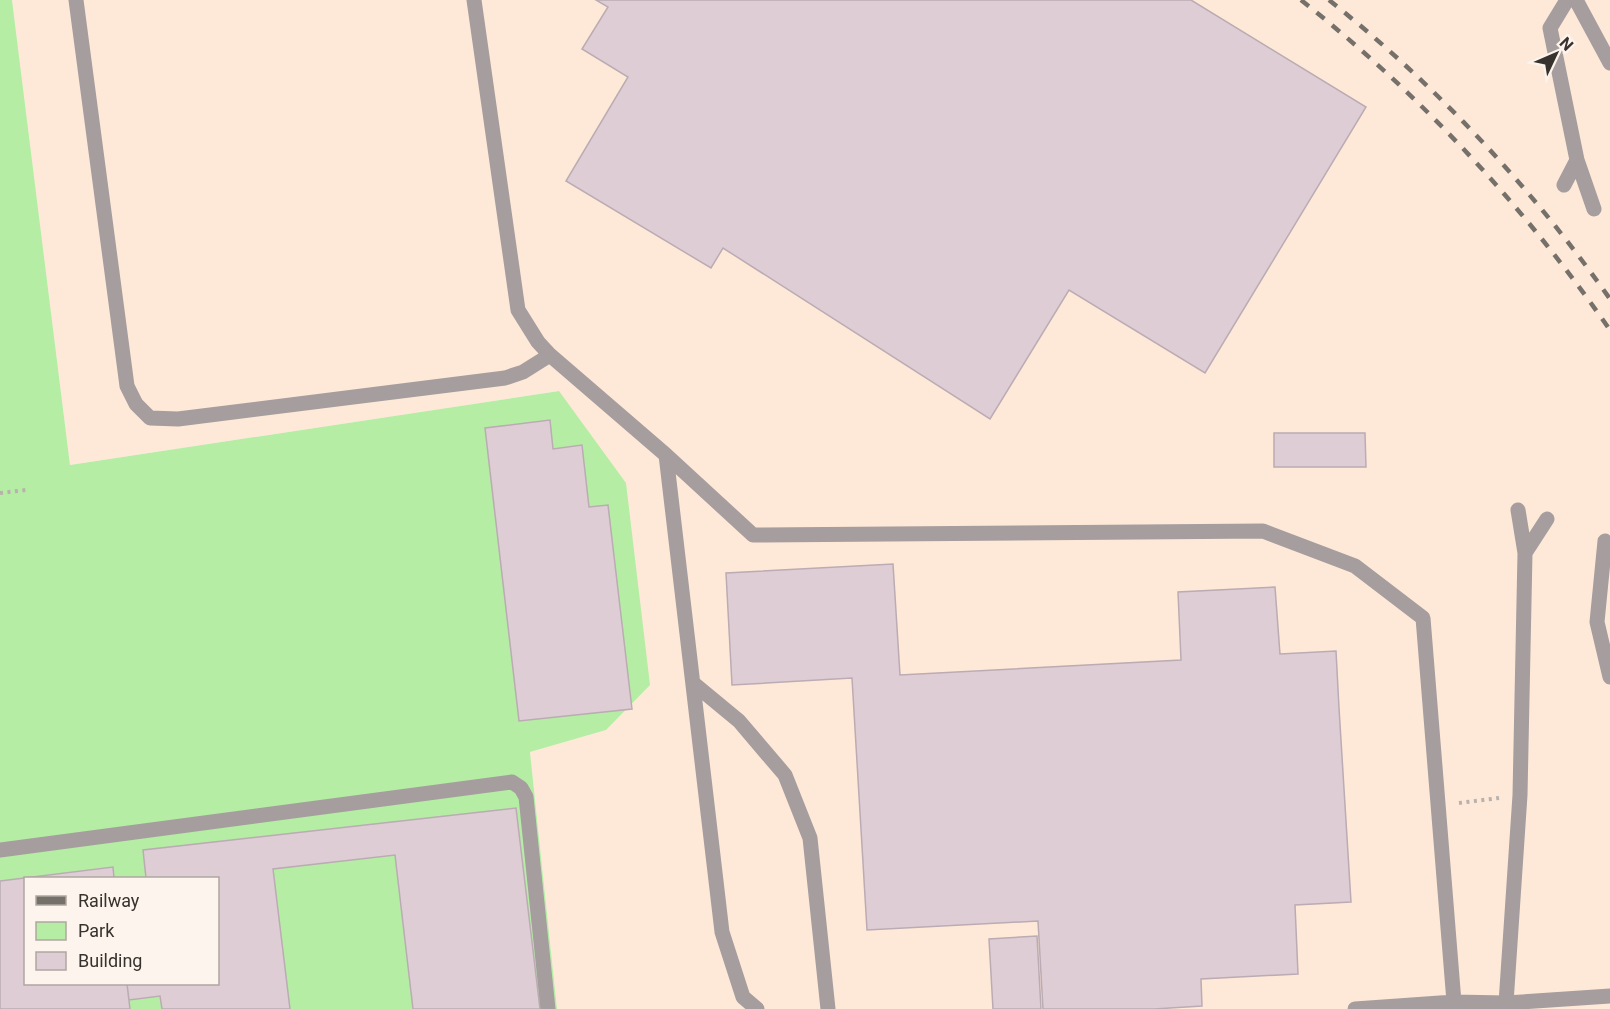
<svg xmlns="http://www.w3.org/2000/svg" width="1610" height="1009" viewBox="0 0 1610 1009" font-family="Roboto,sans-serif">
<rect width="100%" height="100%" fill="#fdf4ed"/>
<!-- built -->
<path fill="#fee9d8" d="M12 0H1610V1009H557L530 752 606 730 559 391 70 465Z"/>
<!-- green -->
<path fill="#b5eda5" fill-rule="evenodd" d="M0 0H12L70 465 559 391 626 483 650 685 606 730 530 752 557 1009H0ZM26 878H218V984H26Z"/>
<!-- building -->
<path fill="#decdd5" stroke="#bbabb3" stroke-width="1.5" d="M596 0H1191L1366 107 1205 373 1069 290 990 419 723 248 711 268 566 181 628 77 582 49 608 7Z
M550 420 553 449 582 445 589 507 608 505 632 709 519 721 485 428Z
M1274 433H1365L1366 467H1274Z
M893 564 900 675 1181 660 1178 592 1275 587 1280 654 1336 651 1339 708 1351 902 1295 905 1298 974 1201 979 1202 1006 1154 1009H1043L1038 921 867 930 852 678 732 685 726 573Z
M516 808 540 1009H413L395 855 273 869 290 1009H162L160 996 129 1000 127 984H218V878H146L143 850Z
M113 867 114 878H26V984H127L130 1009H0V881Z
M1037 936 1041 1009H993L989 939Z"/>
<g fill="none" stroke-linecap="round" stroke-linejoin="round">
<!-- path -->
<path stroke="#b9b1ab" stroke-width="4" stroke-dasharray="3 4.5" stroke-linecap="butt" d="M0 493 26 490
M1459 803 1499 798"/>
<!-- lane -->
<path stroke="#a69d9e" stroke-width="15" d="M76 0 127 386 136 404 150 418 178 419 505 378 523 372 550 355 538 342 518 310 474 0
M1567 0 1550 28 1577 160 1594 209
M1576 0 1610 63
M1564 185 1577 160
M550 355 666 455 753 535 1263 531 1355 566 1423 618 1454 1002 1355 1009
M666 455 722 932 743 997 757 1009
M1518 510 1525 553 1547 519
M1605 541 1597 622 1610 677
M693 683 739 721 785 775 810 838 828 1009
M0 850 512 782 521 788 526 797 548 1009
M1454 1002 1506 1003 1520 795 1525 553
M1506 1003 1610 996"/>
<!-- rail -->
<path stroke="#76706a" stroke-width="4.5" stroke-dasharray="10 10" stroke-linecap="butt" d="M1301 0C1420 94 1523 205 1610 330
M1329 0C1436 85 1532 188 1610 299"/>
</g>
<!-- legend -->
<rect x="24" y="877" width="195" height="108" fill="#fdf4ed" stroke="#aea6a0" stroke-width="1.5"/>
<rect x="36" y="896" width="30" height="9" fill="#76706a" stroke="#aea6a0" stroke-width="1.5"/>
<text x="78" y="907" font-size="18" fill="#37322d">Railway</text>
<rect x="36" y="922" width="30" height="18" fill="#b5eda5" stroke="#aea6a0" stroke-width="1.5"/>
<text x="78" y="937" font-size="18" fill="#37322d">Park</text>
<rect x="36" y="952" width="30" height="18" fill="#decdd5" stroke="#aea6a0" stroke-width="1.5"/>
<text x="78" y="967" font-size="18" fill="#37322d">Building</text>
<!-- north arrow -->
<g transform="translate(1556 54) rotate(46)" stroke="#fdf4ed" stroke-width="4.5" paint-order="stroke">
<path d="M0-4.5L10 22L0 15L-10 22Z" fill="#37322d"/>
<text y="-9" font-size="16" font-weight="bold" text-anchor="middle" fill="#37322d">N</text>
</g>
</svg>
